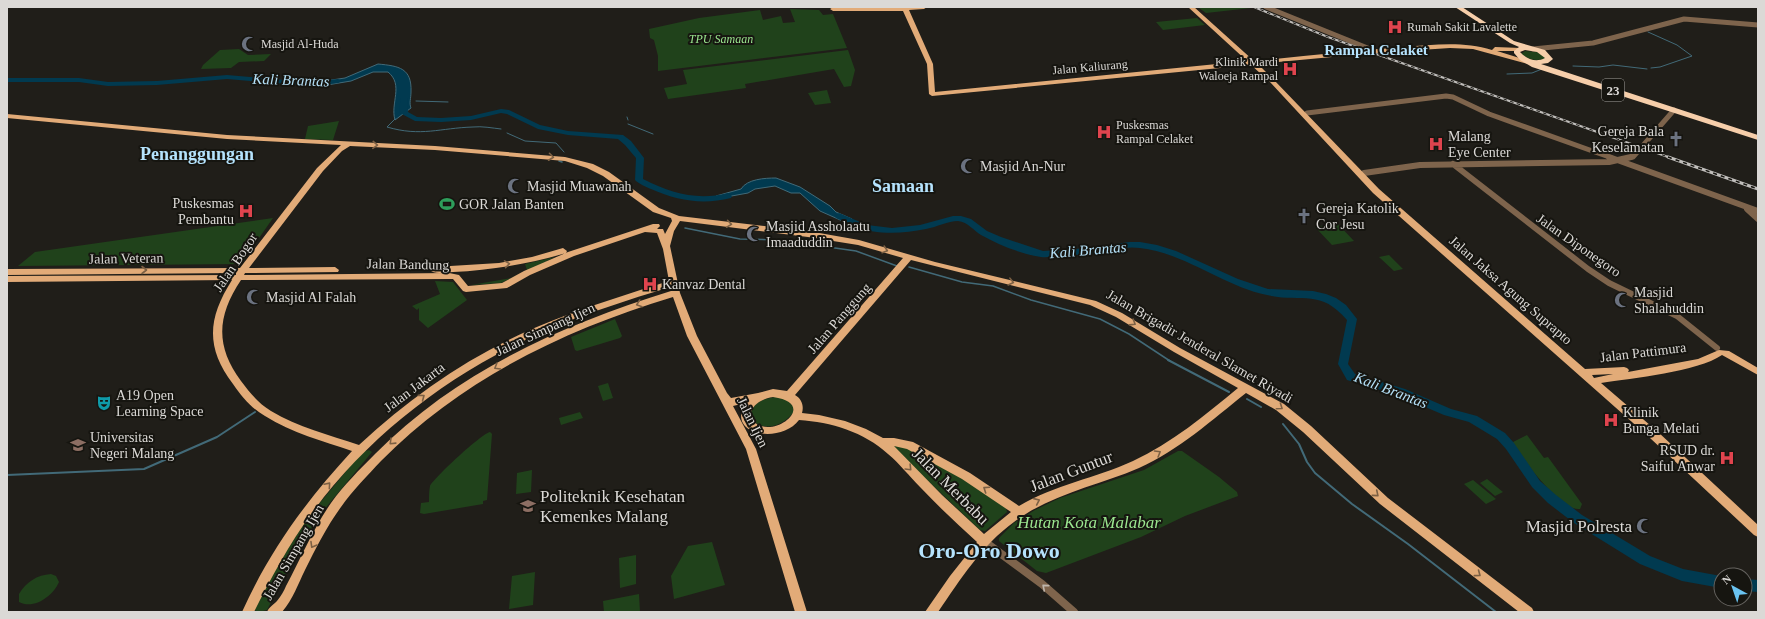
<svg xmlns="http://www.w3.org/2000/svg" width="1765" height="619" viewBox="0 0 1765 619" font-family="'Times New Roman',serif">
<rect width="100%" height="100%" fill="#201e19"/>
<!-- green -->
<path fill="#20421b" d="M1209 7H1249L1251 8 1206 13 1199 8Z
M790 9 819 10 823 15 833 14 847 48 658 71V56L654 40 650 38 649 29 699 18 760 10 763 20 781 16 783 23 795 22Z
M1197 18 1205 25 1163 30 1156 22Z
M239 49 248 55 271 54 264 61 239 62 231 68 201 69 203 65 220 50Z
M848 50 855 70 851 86 844 87 834 69 745 84 746 88 668 99 664 88 687 84 683 70Z
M1525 51 1537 52 1545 56V59C1535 61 1530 60 1521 54Z
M827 90 831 103 815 105 808 93Z
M339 121 333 140 305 139 308 126Z
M273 218 241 264 18 266 35 252Z
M1337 223 1354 241 1332 245 1315 227Z
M1389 255 1403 269 1394 271 1379 257Z
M555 257 501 283 471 285 511 278 527 270 525 264Z
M435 281 453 282 467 300 428 328 419 320V308L417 310 412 306 440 294Z
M615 319 622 336 620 338 577 351 575 350 571 337Z
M608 383 613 398 603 401 598 386Z
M775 397 785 398 793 406V413C784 424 769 431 756 423L750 414C754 402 763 399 775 397Z
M580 412 583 418 561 425 559 418Z
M490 432 492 434 487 500 483 501V504L424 514 420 513 421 503 429 502C429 497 429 491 430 486 433 479 482 433 490 432Z
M1527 435 1544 458 1548 457 1582 504 1580 509C1562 512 1522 458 1511 443Z
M890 445 906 447 965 478 1006 508 1007 512 985 531 980 530Z
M369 450 372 452 323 511 298 551 267 610 259 612 254 610 273 572 309 516 362 452Z
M1178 451H1182L1219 477 1237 492 1238 496 1185 516 1141 537 1046 573 1037 571 999 541V538L1014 523 1035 510 1060 498 1144 470Z
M532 470 531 492 516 494 517 473Z
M1487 479 1503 492 1495 496 1480 483Z
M1473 480 1496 499 1486 504 1464 484Z
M712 542 725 585 674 599 671 576 688 546Z
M636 555V584L620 588 619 558Z
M535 572 533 605 509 609 512 576Z
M51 574 56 576 59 582C53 596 34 610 19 602V594C26 582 37 575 51 574Z
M639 594 640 612H604L603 601Z"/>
<!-- water -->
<path fill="#013a50" stroke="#426a78" d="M378 64C399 66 412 68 411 92 411 98 409 103 411 108L395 120C390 103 404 85 388 72H373L351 81 327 85 325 81 345 78Z
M776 178 800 187 830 206 836 212 852 219 847 223 820 211 800 193H791L775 186 755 189 748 193 715 199 716 196 741 189C747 179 765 178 776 178Z"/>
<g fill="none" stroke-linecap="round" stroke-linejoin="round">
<!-- stream-far2 -->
<path stroke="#426a78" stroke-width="1" d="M1648 32 1677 45 1692 56 1660 67 1651 68
M1573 66 1599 67 1613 65 1647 69
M1507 74 1532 73 1542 69
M416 101 448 102
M627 117 628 120
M395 119 387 127C421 137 440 128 473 127 482 126 492 128 501 129
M628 124 653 134
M507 133 525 141 556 143 564 152"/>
<!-- stream-far1 -->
<path stroke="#426a78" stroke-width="1.5" d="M559 161 562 162
M685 228 740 239 779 240 856 251 897 266
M909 267 962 282 993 286 1031 300 1100 319 1129 334 1170 361"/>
<!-- stream -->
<path stroke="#426a78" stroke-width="2" d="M1168 360 1229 392
M1247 399 1261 407
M1283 424 1299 444 1307 462 1315 473 1352 504 1408 544 1496 612
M7 475 144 469 217 437 255 412"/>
<!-- river -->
<path fill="#013a50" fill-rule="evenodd" d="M227 75 309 82 338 79 342 81 338 83 309 86 227 79 157 85 108 86 79 82H7V78H79L108 82 157 81Z
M401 98H407L408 112 417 117 441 118 471 116 501 109 509 110 540 125 568 131 623 135 631 141 644 158 643 179C671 193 697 201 728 193L732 196 731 198C703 205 678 201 651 189 646 187 639 184 635 180L636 158 625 145 618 139 568 135 538 129 507 114 501 113 471 120 441 122 415 121 400 113 399 108Z
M839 213 867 225 892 228 920 225 953 216H961L971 219 987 231 1001 237 1043 251 1089 248 1129 242H1140L1157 245 1176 251 1238 279 1268 289 1313 291 1326 294 1336 298 1346 305 1357 319 1348 364 1355 374 1405 389 1451 409 1477 416 1505 433 1514 443 1540 481 1556 495 1582 515 1650 556 1683 569 1721 576V588L1682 581 1640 564 1574 523 1548 503 1532 487 1506 449 1497 439 1469 422 1444 415 1397 395 1347 380 1338 364 1347 320C1320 288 1302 303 1267 295 1223 286 1185 253 1140 248 1126 246 1112 250 1098 253 1085 255 1072 255 1059 256 1053 256 1047 258 1041 257 1021 254 999 245 981 235 974 231 968 222 958 221 948 221 937 227 926 229 901 234 877 235 852 226 846 224 841 220 836 218L835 216Z
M1745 579 1758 580V592L1745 591Z"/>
<!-- minor-far2 -->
<path stroke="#7e644c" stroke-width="5" d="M1266 7 1375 51
M1533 49 1593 43 1684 19 1758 25
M1307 113 1446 96 1453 97 1489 114 1612 158
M1627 158 1633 157 1674 110"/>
<!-- minor-far1 -->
<path stroke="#7e644c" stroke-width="6" d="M1609 157 1758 211
M1453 164 1588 269 1609 283 1677 316 1717 348
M1364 173 1420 165 1609 162 1631 157
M1747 209 1758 219"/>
<!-- minor -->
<path stroke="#7e644c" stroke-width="8" d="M985 542 1042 584 1074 612"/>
<!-- major -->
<path fill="#e2ab78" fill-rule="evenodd" d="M927 7 924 9 909 10 933 64 935 92 1247 61 1188 7H1194L1254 61C1304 56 1354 51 1404 47 1433 45 1463 41 1492 50L1495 47 1521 48 1522 49 1519 51H1497L1532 62V64H1528L1473 49 1450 48 1375 53 1258 64 1274 80 1379 189 1585 369 1624 367 1627 368 1629 370 1628 372 1698 359 1719 350 1729 351 1758 368V375L1722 355C1697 372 1633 378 1601 383L1658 432 1758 525V537L1754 535 1650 438 1373 193 1270 82 1251 65 932 96 929 94 927 64 903 11H833L830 9 833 7ZM1613 374 1594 378 1592 375Z
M7 114 227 135 435 146 565 157 593 164 609 172 659 208 679 216 808 231 859 240 935 262 1096 301 1122 313 1180 348 1284 404 1311 426 1388 498 1532 608 1534 612H1519L1380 504 1303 432 1276 410 1246 393C1212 420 1179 450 1139 468 1097 486 1051 494 1014 522 982 545 960 580 938 612H925L950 576 977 542C957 524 938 506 920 487 909 476 900 464 888 454 864 432 831 422 799 420 781 444 726 436 745 403L733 406 756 449 807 612H795L746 449 687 336 673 297C564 330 462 379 381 461 367 476 353 490 341 507 327 526 316 548 305 570 298 584 293 599 282 612H267C269 607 273 605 277 601 281 596 284 591 286 586 301 558 313 529 331 503 344 485 360 469 375 454 457 371 562 325 671 291L670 287C628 300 586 313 545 331 455 370 370 433 312 513 289 544 271 578 254 612H242C270 550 306 501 352 451 323 441 292 433 265 416 251 408 242 397 233 384 205 347 208 318 232 280L7 282V276L236 275V273L7 275V269L240 268 317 168 341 145 227 139 7 118ZM350 146 435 150 565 161 587 168 603 176 653 212 671 218 672 221 665 234 663 229H657L660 226 659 224H653L568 252 524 271 502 283 468 286 459 275 449 273 244 275 245 273 338 272 339 270 335 267 249 268 323 171 342 151ZM680 221 808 237 858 245 903 258 787 391 773 389 758 393 731 398 727 393 697 336 680 293 670 246 674 231ZM645 232 657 233 663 249 669 281C631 293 592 305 554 320 481 348 416 392 359 445 329 435 298 427 271 411 258 403 250 393 241 381 215 346 217 316 241 280L449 279H453L463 291 466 292 507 288 530 275 574 256ZM911 260 1090 305 1116 317 1174 352 1238 388C1205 415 1172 443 1133 461 1096 478 1054 485 1019 506L970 473 913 442 894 438H883L866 429 845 421 819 415 802 413C804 406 802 399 795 395ZM773 397C824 404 765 447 750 416 752 404 762 399 773 397ZM894 446 907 449 962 479 1011 512 984 534 942 495Z
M563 248 567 251 566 253C529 264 492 270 453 272 446 272 434 275 430 270L434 267 499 263 532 257Z"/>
<!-- highway -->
<path fill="#f6ceaa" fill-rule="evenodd" d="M1455 7H1462L1514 41 1545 50 1553 59 1548 63 1541 64 1758 135V140L1532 67 1520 60 1514 53V51L1519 47 1510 43ZM1525 50 1537 52 1545 58C1536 63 1526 59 1520 52Z"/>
<!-- rail-far1 casing -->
<g stroke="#c0bebb" stroke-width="2">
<path id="rail-far1" d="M1254 7 1328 37 1671 158"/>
</g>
<!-- rail casing -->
<g stroke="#c0bebb" stroke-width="3">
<path id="rail" d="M1668 157 1758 189"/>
</g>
<!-- rail-far1 -->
<use href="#rail-far1" stroke="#161510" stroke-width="1" stroke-dasharray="3.5" stroke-linecap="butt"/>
<!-- rail -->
<use href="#rail" stroke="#161510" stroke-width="1.5" stroke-dasharray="4" stroke-linecap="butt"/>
</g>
<!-- one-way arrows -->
<defs><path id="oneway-chevron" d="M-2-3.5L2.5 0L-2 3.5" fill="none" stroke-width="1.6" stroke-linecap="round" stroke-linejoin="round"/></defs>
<g stroke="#7c6044">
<use href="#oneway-chevron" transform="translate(375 145) rotate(3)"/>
<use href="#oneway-chevron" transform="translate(551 157) rotate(7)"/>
<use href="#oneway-chevron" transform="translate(729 224) rotate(8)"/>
<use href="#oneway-chevron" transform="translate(885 250) rotate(17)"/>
<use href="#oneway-chevron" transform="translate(507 264) rotate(-9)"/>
<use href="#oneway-chevron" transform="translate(144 270)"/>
<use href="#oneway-chevron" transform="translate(1011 282) rotate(14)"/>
<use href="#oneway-chevron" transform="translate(639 304) rotate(161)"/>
<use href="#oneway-chevron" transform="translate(1133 323) rotate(32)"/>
<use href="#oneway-chevron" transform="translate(497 367) rotate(149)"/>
<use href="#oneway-chevron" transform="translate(422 397) rotate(-37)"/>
<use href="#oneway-chevron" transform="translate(1280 407) rotate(35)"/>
<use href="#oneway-chevron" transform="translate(392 442) rotate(136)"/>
<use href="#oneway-chevron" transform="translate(1158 453) rotate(-31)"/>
<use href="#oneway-chevron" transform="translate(909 468) rotate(46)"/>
<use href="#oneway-chevron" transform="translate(328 485) rotate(-49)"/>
<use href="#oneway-chevron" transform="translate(986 489) rotate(-146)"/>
<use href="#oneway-chevron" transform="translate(1376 494) rotate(40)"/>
<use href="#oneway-chevron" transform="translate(1037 501) rotate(-24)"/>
<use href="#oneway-chevron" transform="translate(313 545) rotate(120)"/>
<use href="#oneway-chevron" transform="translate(1478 574) rotate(37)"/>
</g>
<use stroke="#bfb6ad" href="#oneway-chevron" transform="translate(1045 587) rotate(-140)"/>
<!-- icons -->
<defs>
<g id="hospital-bare" transform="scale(1.2)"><path d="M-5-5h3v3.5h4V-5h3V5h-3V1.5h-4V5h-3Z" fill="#e0444e" stroke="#161510" stroke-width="2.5" paint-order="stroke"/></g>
<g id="mosque-bare" transform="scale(1.2)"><path d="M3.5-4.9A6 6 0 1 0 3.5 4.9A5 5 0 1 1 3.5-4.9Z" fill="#6b7280" stroke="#161510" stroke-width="2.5" paint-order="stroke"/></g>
<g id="church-bare" transform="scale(1.2)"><path d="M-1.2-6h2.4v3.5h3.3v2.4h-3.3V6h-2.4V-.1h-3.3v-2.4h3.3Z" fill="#6b7280" stroke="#161510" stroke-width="2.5" paint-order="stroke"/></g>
<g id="stadium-bare" transform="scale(1.2)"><path d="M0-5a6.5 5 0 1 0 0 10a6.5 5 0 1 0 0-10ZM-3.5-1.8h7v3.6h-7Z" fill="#2e9e5b" stroke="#161510" stroke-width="2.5" paint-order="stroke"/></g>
<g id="theatre-bare" transform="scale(1.2)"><path d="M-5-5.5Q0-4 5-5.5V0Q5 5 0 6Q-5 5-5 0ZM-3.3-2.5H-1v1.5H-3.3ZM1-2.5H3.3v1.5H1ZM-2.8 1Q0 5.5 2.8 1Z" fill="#0f9aa8" stroke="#161510" stroke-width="2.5" paint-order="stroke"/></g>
<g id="university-bare" transform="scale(1.2)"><path d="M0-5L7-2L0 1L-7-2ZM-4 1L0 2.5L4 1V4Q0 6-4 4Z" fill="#8d6e63" stroke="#161510" stroke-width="2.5" paint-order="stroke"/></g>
</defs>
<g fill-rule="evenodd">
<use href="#hospital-bare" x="1395" y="27"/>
<use href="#mosque-bare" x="249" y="44"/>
<use href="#hospital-bare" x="1290" y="69"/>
<use href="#hospital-bare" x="1104" y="132"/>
<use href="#church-bare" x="1676" y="139"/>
<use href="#hospital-bare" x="1436" y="144"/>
<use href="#mosque-bare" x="968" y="166"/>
<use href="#mosque-bare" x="515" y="186"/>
<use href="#stadium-bare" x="447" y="204"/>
<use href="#hospital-bare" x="246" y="211"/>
<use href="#church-bare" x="1304" y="216"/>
<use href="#mosque-bare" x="754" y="234"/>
<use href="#hospital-bare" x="650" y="284"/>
<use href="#mosque-bare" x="254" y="297"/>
<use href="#mosque-bare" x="1622" y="300"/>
<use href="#theatre-bare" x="104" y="403"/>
<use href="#hospital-bare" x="1611" y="420"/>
<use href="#university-bare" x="78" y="445"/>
<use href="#hospital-bare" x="1727" y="458"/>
<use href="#university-bare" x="528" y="506"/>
<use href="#mosque-bare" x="1644" y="526"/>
</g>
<g text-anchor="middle" stroke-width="4" stroke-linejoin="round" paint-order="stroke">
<!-- far-poi labels -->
<g font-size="12" fill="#dbd9d6" stroke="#161510" text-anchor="start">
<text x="1407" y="31">Rumah Sakit Lavalette</text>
<text x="261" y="48">Masjid Al-Huda</text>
<text x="1278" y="66" text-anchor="end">Klinik Mardi<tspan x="1278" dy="14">Waloeja Rampal</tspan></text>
<text x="1116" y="129">Puskesmas<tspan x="1116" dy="14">Rampal Celaket</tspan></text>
</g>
<!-- far-park labels -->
<g font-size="12" font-style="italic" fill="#9be68f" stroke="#161510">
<text x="721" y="43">TPU Samaan</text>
</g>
<!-- far-street labels -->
<g font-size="12" fill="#dbd9d6" stroke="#161510">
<text transform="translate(1090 67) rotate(-5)" y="4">Jalan Kaliurang</text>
</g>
<!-- shield labels -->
<rect fill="#161510" stroke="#a09e9b" stroke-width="1" x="1602" y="79" width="22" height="22" rx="3"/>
<g font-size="13" font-weight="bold" fill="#dbd9d6">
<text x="1613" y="95">23</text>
</g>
<!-- poi labels -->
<g font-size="14" fill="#dbd9d6" stroke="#161510" text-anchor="start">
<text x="1664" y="136" text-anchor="end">Gereja Bala<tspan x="1664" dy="16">Keselamatan</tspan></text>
<text x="1448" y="141">Malang<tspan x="1448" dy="16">Eye Center</tspan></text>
<text x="980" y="171">Masjid An-Nur</text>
<text x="527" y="191">Masjid Muawanah</text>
<text x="234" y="208" text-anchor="end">Puskesmas<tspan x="234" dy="16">Pembantu</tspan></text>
<text x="459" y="209">GOR Jalan Banten</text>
<text x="1316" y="213">Gereja Katolik<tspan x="1316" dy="16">Cor Jesu</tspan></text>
<text x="766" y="231">Masjid Assholaatu<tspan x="766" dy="16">Imaaduddin</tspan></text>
<text x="662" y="289">Kanvaz Dental</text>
<text x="1634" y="297">Masjid<tspan x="1634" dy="16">Shalahuddin</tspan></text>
<text x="266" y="302">Masjid Al Falah</text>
<text x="116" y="400">A19 Open<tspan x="116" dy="16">Learning Space</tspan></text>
<text x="1623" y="417">Klinik<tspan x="1623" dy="16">Bunga Melati</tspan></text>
<text x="90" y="442">Universitas<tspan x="90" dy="16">Negeri Malang</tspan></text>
<text x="1715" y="455" text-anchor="end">RSUD dr.<tspan x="1715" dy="16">Saiful Anwar</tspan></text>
</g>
<!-- street labels -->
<g font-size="14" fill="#dbd9d6" stroke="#161510">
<text transform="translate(1579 245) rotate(35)" y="5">Jalan Diponegoro</text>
<text transform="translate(126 258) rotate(-1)" y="5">Jalan Veteran</text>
<text transform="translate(235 262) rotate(-56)" y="5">Jalan Bogor</text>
<text transform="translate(408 264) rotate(1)" y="5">Jalan Bandung</text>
<text transform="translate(1511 290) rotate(41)" y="5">Jalan Jaksa Agung Suprapto</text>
<text transform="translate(839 318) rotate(-49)" y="5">Jalan Panggung</text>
<text transform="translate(545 329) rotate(-25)" y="5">Jalan Simpang Ijen</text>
<text transform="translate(1200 346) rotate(30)" y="5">Jalan Brigadir Jenderal Slamet Riyadi</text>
<text transform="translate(1643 352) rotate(-7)" y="5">Jalan Pattimura</text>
<text transform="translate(414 387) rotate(-37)" y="5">Jalan Jakarta</text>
<text transform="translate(753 422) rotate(64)" y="5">Jalan Ijen</text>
<text transform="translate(293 552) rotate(-60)" y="5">Jalan Simpang Ijen</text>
</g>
<!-- far-district labels -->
<g font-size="15" font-weight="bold" fill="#b5e3fd" stroke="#161510">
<text x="1376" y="55">Rampal Celaket</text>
</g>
<!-- water labels -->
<g font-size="15" font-style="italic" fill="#b4e0f7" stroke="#161510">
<text transform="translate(291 80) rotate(2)" y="5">Kali Brantas</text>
<text transform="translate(1088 250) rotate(-5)" y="5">Kali Brantas</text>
<text transform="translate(1391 390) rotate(21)" y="5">Kali Brantas</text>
</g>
<!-- near-street labels -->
<g font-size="17" fill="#dbd9d6" stroke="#161510">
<text transform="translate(1071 471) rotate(-21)" y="6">Jalan Guntur</text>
<text transform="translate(951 486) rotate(45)" y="6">Jalan Merbabu</text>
</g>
<!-- near-poi labels -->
<g font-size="17" fill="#dbd9d6" stroke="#161510" text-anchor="start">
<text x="540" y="502">Politeknik Kesehatan<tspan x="540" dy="20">Kemenkes Malang</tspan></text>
<text x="1632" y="532" text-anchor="end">Masjid Polresta</text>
</g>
<!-- near-park labels -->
<g font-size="17" font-style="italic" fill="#9be68f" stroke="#161510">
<text x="1089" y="528">Hutan Kota Malabar</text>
</g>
<!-- district labels -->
<g font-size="18" font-weight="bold" fill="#b5e3fd" stroke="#161510">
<text x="197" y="160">Penanggungan</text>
<text x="903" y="192">Samaan</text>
</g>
<!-- near-district labels -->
<g font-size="22" font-weight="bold" fill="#b5e3fd" stroke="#161510">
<text x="989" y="558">Oro-Oro Dowo</text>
</g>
</g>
<!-- border -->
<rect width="1765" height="619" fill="none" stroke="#dbd9d6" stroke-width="16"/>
<!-- north arrow -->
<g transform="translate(1733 587) rotate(320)"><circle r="19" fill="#161510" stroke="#65635f"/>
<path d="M0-3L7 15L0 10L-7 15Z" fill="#6ac3f1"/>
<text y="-6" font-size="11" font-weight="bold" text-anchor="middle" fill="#dbd9d6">N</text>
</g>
</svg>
